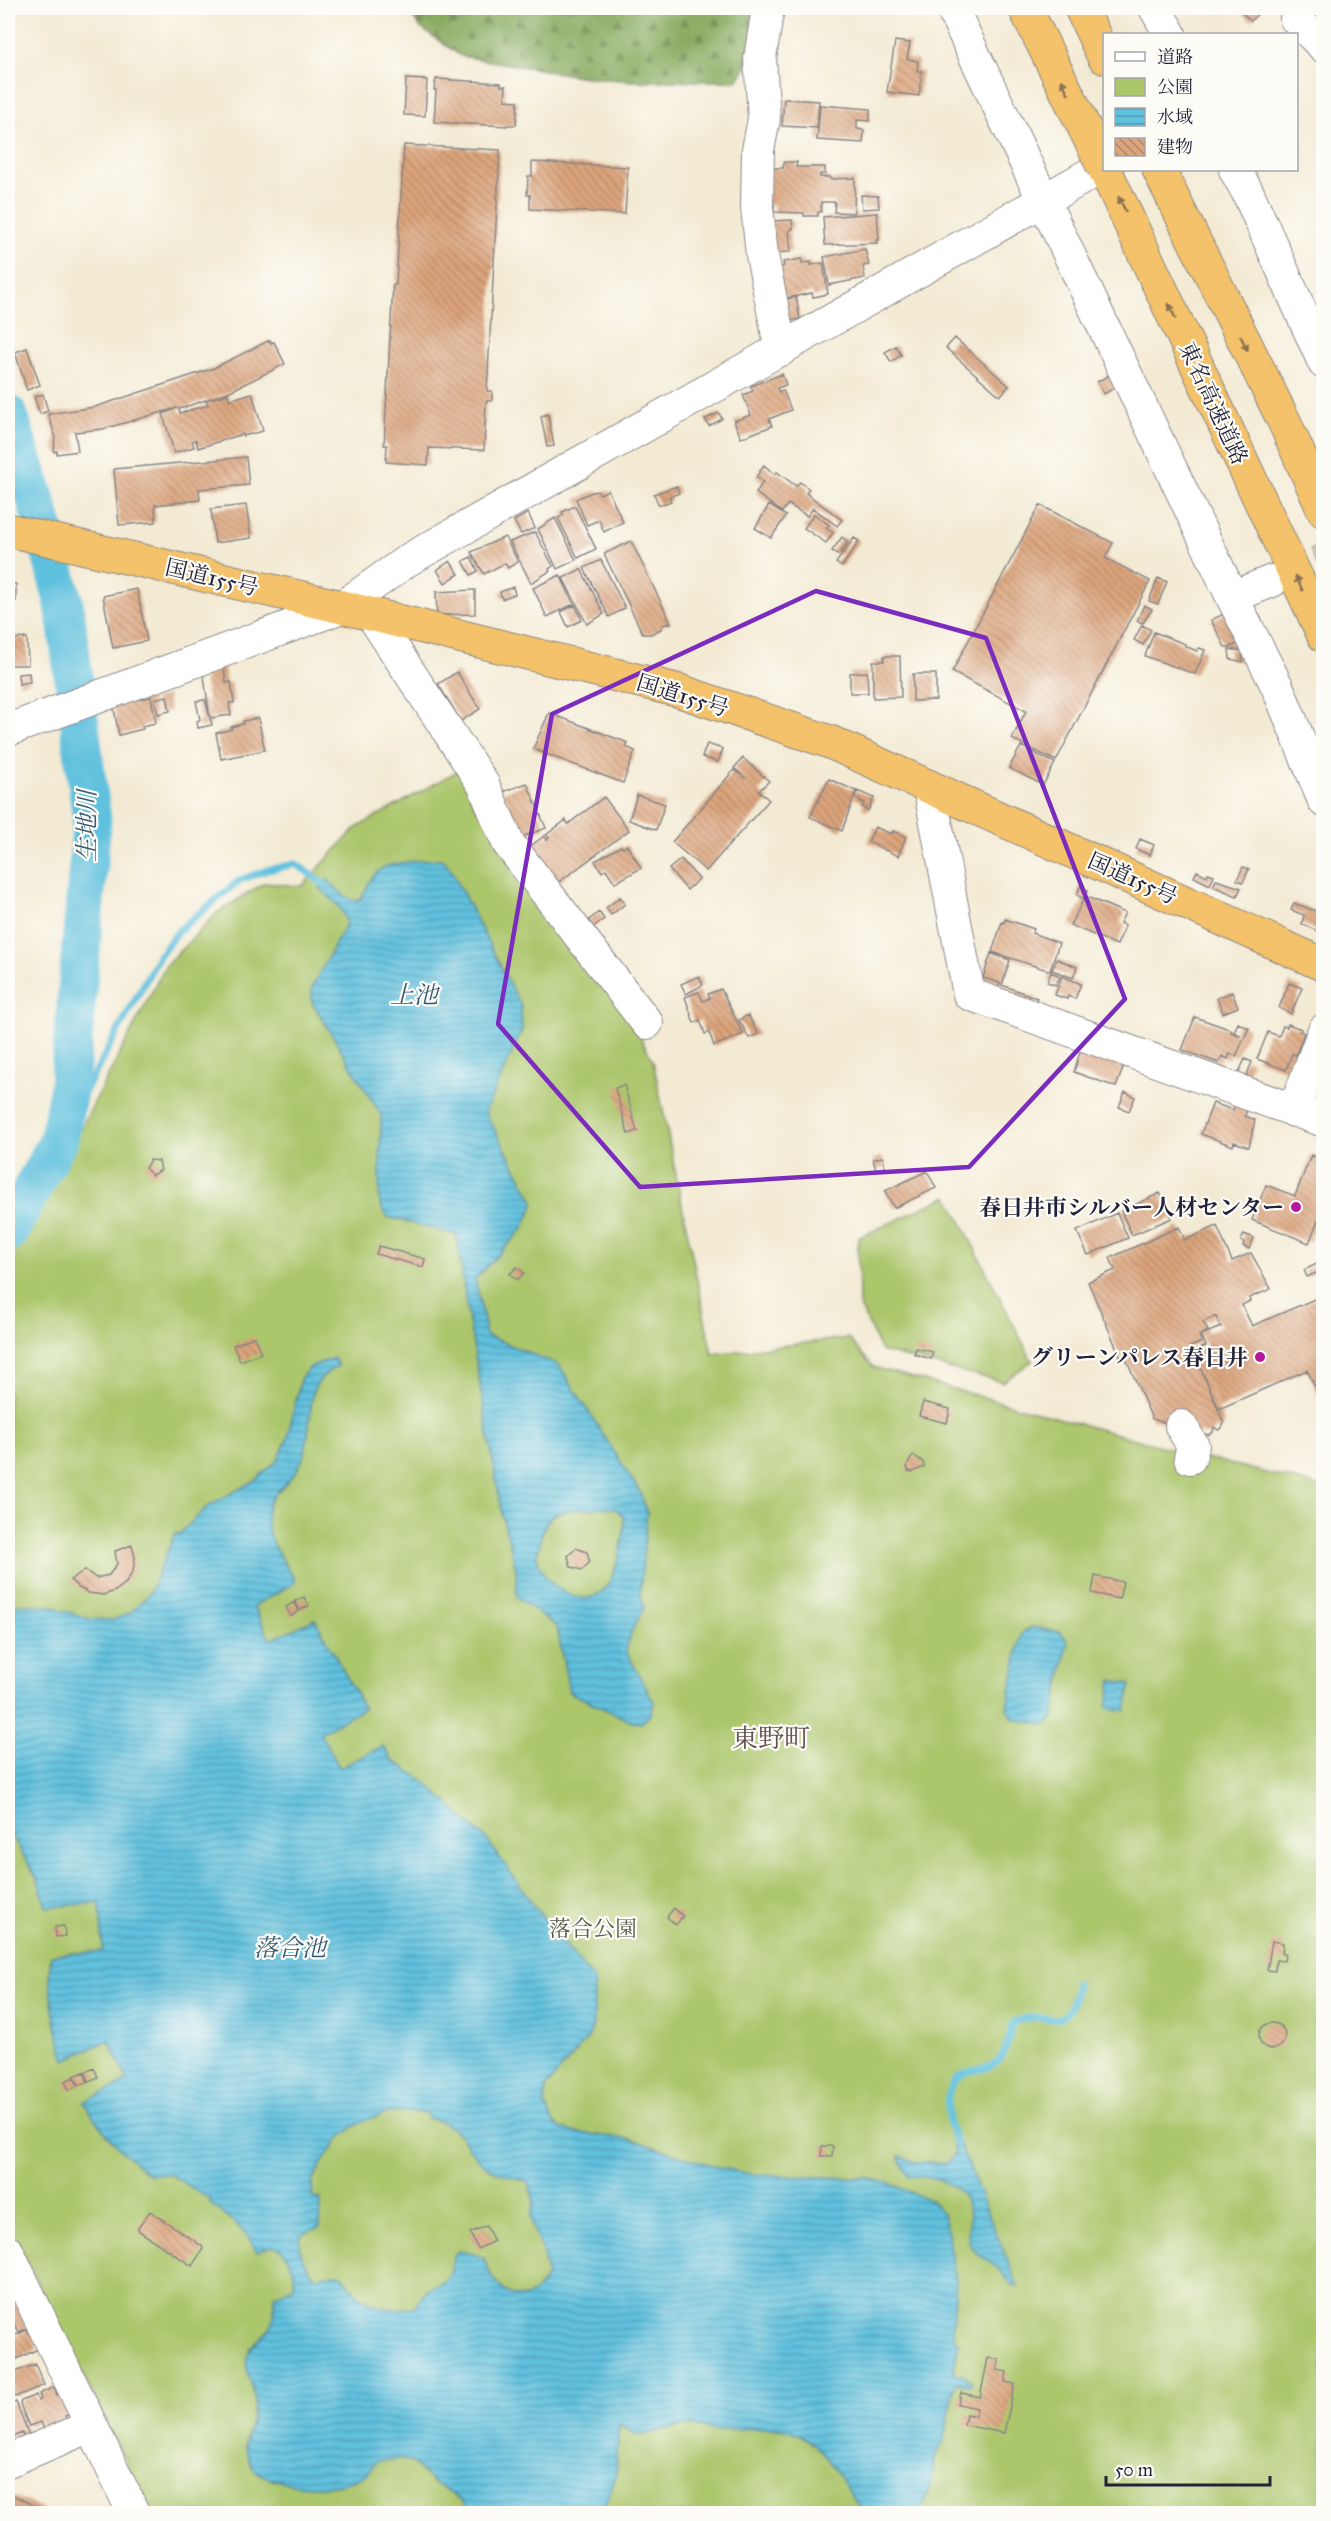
<svg xmlns="http://www.w3.org/2000/svg" width="1331" height="2521" viewBox="0 0 1331 2521" font-family="'IM FELL Great Primer','Noto Serif JP',serif">
<defs>
<pattern id="forest-firs" width="22" height="20" patternUnits="userSpaceOnUse" patternTransform="scale(1.5)"><rect width="22" height="20" fill="#89ab60"/><path d="M5 1l3.5 6h-7zM16 11l3.5 6h-7z" fill="#708b50"/></pattern>
<pattern id="water-rules" width="6" height="5" patternUnits="userSpaceOnUse" patternTransform="scale(1.5)"><rect width="6" height="5" fill="#60c1de"/><path d="M0 2.5h6" fill="none" stroke="#4f9cb5"/></pattern>
<pattern id="building-back-hatch" width="6" height="6" patternUnits="userSpaceOnUse" patternTransform="scale(1.5)"><rect width="6" height="6" fill="#dca47c"/><path d="M-1 5l2 2M0 0l6 6M5-1l2 2" fill="none" stroke="#b28567"/></pattern>
</defs>
<rect width="100%" height="100%" fill="#fdfcf7"/>
<filter id="ink" filterUnits="userSpaceOnUse"><feTurbulence type="fractalNoise" baseFrequency=".0167" numOctaves="2"/><feDisplacementMap in="SourceGraphic" scale="12" xChannelSelector="R" yChannelSelector="G"/><feConvolveMatrix kernelMatrix="1 2 1 2 8 2 1 2 1" color-interpolation-filters="sRGB"/></filter>
<filter id="wash" filterUnits="userSpaceOnUse"><feTurbulence type="fractalNoise" baseFrequency=".008" numOctaves="4" result="noise"/><feDisplacementMap in="SourceGraphic" scale="24" xChannelSelector="R" yChannelSelector="G"/><feGaussianBlur stdDeviation="1.35" result="paint"/><feColorMatrix in="noise" values="0 0 0 0 0 0 0 0 0 0 0 0 0 0 0 0 0 1.4 0 .05"/><feComposite in="paint" operator="in"/></filter>
<g filter="url(#wash)">
<rect width="100%" height="100%" fill="#f3ead3"/>
<!-- forest -->
<path fill="url(#forest-firs)" stroke="#56664e" stroke-width="1.5" d="M405 8H761L756 52 737 81H632L579 76 461 56 421 28Z"/>
<!-- green -->
<path fill="#acc66c" stroke="#677454" stroke-width="1.5" d="M461 769 631 1020 653 1061 712 1354 848 1338 873 1367 1182 1452 1323 1487V2513H151L8 2223V1259L46 1195 166 965 218 912 264 883 302 886 356 828Z
M948 1196 1032 1361 1003 1382 881 1351 859 1304 858 1238Z"/>
<!-- water -->
<path fill="url(#water-rules)" stroke="#41728c" stroke-width="1.5" fill-rule="evenodd" d="M437 859 444 860 451 870 521 1006 522 1030 485 1112 535 1203 522 1230 475 1279 485 1325V1335L559 1365 640 1492 647 1512 640 1592 644 1608 632 1630 626 1651 654 1702 651 1714 641 1723 632 1722 569 1692 557 1627 517 1597 516 1568 502 1515 466 1303 457 1235 388 1217 382 1209 379 1200 381 1115 312 1002V987L346 924C346 909 330 898 320 888L328 880C373 928 356 879 385 867 398 861 422 861 437 859ZM604 1507 616 1509 624 1517C625 1536 616 1583 599 1594 576 1609 539 1580 537 1556 537 1550 541 1544 541 1538 543 1527 547 1517 558 1513 572 1507 589 1510 604 1507Z
M334 1358 338 1366C326 1372 318 1379 313 1392 309 1412 310 1436 304 1455 299 1471 288 1481 277 1492 250 1519 281 1557 296 1582L254 1606 270 1640 315 1619 364 1708 320 1733 340 1768 383 1746 392 1760 424 1781 487 1840 542 1916 594 1980V2025L587 2039 546 2087 545 2105 554 2123 562 2129 572 2132 629 2139 718 2167 755 2175 867 2178 888 2183 933 2201 942 2213 946 2223 956 2279 953 2329 955 2340 959 2342 953 2373 967 2376V2379L972 2380V2385L956 2382 943 2444C928 2456 937 2496 916 2513L865 2512C846 2492 836 2465 816 2446 783 2417 758 2430 720 2430 709 2430 699 2426 688 2426 673 2426 658 2432 643 2435H637L619 2424 616 2476 602 2513H470L463 2501 435 2484 413 2463 400 2459 377 2461C373 2464 372 2468 369 2471 355 2487 313 2488 294 2484 264 2479 239 2471 248 2433 250 2423 255 2413 255 2402 255 2385 242 2371 248 2354 252 2342 265 2337 271 2326 276 2318 274 2304 274 2295 279 2293 289 2291 292 2287 300 2277 287 2248 275 2246 268 2245 263 2250 257 2252 244 2228 231 2219 209 2203L211 2200 170 2174H148L120 2149 99 2125 84 2102 128 2081 109 2040 65 2060C55 2025 47 1991 51 1955L103 1951 100 1903 46 1907 38 1880 8 1829V1607L21 1604 50 1606 90 1619 114 1620 131 1612 149 1594 175 1533 178 1535 208 1506 254 1481 278 1460 287 1440 301 1377 312 1366ZM398 2112 426 2113 429 2119C460 2122 464 2148 485 2165 495 2174 516 2177 528 2182L534 2201 531 2216 533 2228 542 2249 547 2275C526 2317 493 2291 484 2258L468 2252 458 2251C449 2261 454 2269 447 2278 442 2285 437 2284 430 2288 424 2291 420 2302 414 2307 380 2314 359 2302 340 2273L316 2277C304 2265 297 2252 301 2235L320 2227 321 2199 314 2198C309 2182 314 2178 322 2164 339 2133 362 2115 398 2112Z
M1032 1627 1060 1632 1068 1641 1054 1717 1045 1725 1014 1719 1007 1708 1021 1636 1024 1631Z
M1112 1680 1131 1684 1126 1711 1107 1708Z
M954 2134 961 2147 1018 2286 1011 2284C1006 2278 1002 2272 996 2267 987 2260 977 2255 971 2246 965 2236 970 2225 969 2214 965 2182 935 2177 909 2176L899 2159V2156L915 2163 948 2162 955 2155 952 2138Z"/>
<g fill="none" stroke-linecap="round" stroke-linejoin="round">
<!-- stream -->
<path stroke="#60c1de" stroke-width="7" d="M59 1139 159 956 178 931 240 880 267 870 296 864 324 884
M956 2143C948 2124 939 2087 963 2074 974 2068 987 2071 997 2062 1008 2052 1008 2036 1013 2023 1044 2004 1068 2044 1076 1984"/>
<!-- river -->
<path stroke="#60c1de" stroke-width="39" d="M8 414 40 513 64 603 92 820 69 1086 59 1139 8 1233"/>
</g>
<g id="blocks">
<!-- building -->
<path fill="url(#building-back-hatch)" fill-rule="evenodd" d="M1243 8H1260L1262 9 1251 21 1240 11Z
M895 41 910 43 907 59 918 61 917 71H922L919 96 887 92Z
M406 79 427 80 425 116 404 115Z
M436 79 501 83V86H506L505 100 518 101 516 125H507V126L434 122 436 90H434Z
M784 99 819 101 817 128 782 126Z
M820 105 870 109V121L857 120V129L864 130 863 143 817 140Z
M404 145 500 150 487 391H492V401H486L484 450 429 448 428 465 386 462 387 445H384L393 285H396Z
M532 162 628 167 625 214 530 209V195H527L528 176H532Z
M784 162H797L796 167H825V174H820V177H830V179L855 178 854 213 834 212 835 202H821V212H818V216H804V213L774 212V205H765L771 168H783Z
M861 195 878 196 879 208 862 209Z
M877 213 879 240H876L877 243 825 245 823 217Z
M792 220 793 229 789 230 791 252 768 253 773 221Z
M865 249 869 265 863 266 865 278 829 285 824 257Z
M802 259V263L811 262V265L823 263 828 294 813 297 812 293 782 299 777 268 784 266 783 262Z
M796 297 800 319 781 322 777 301Z
M955 338 1009 386 1000 396 946 348Z
M270 340 271 343 274 342 285 364 226 393 179 409 180 413 208 405 206 400 228 394 229 400 252 393 263 431 243 436V434L198 448 196 440 192 441 194 447 174 453 163 414 177 408 103 429 75 432 78 451 57 454V451L54 452 55 435 48 414 95 407 214 368Z
M896 346 901 355 891 362 885 352Z
M27 348 40 385 27 390 15 352Z
M782 374 786 385 777 388 779 392 783 390 791 410 769 419 772 426 741 438 734 421 751 415 743 395 753 391 751 386Z
M1109 375 1116 387 1104 394 1097 382Z
M43 394 48 411 40 414 34 397Z
M719 413 722 419 709 426 705 419Z
M548 414 554 446 547 447 541 416Z
M246 457 249 485 199 489 200 500 155 505 156 522 119 525 114 469Z
M764 465 774 474 777 472 796 486 800 482 809 489 806 493 842 520 837 526 813 508 807 516 788 504 782 512 756 493 763 482 756 477Z
M677 486 679 493 669 497 671 501 659 505 654 494Z
M608 490 623 522 604 532 599 520 587 525 576 499 592 492 598 491 600 494Z
M246 505 251 538 215 543 211 509Z
M769 505 786 516 771 538 755 528Z
M1040 505 1113 543 1105 558 1150 581 1056 761 1012 739 1026 711 952 672Z
M575 506 596 549 578 558 558 518 564 515 562 512Z
M528 513 535 528 521 534 514 521Z
M814 514 829 525 826 528 833 533 826 543 804 528Z
M555 518 576 560 557 569 538 529Z
M535 532 553 566 549 569 550 571 531 583 510 542Z
M505 537 518 562 508 568 505 563 484 574 471 552Z
M842 537 848 542 839 555 832 551Z
M854 538 859 541 842 567 836 563Z
M631 541 671 623 663 625 661 629 651 634H643L604 554Z
M471 557 478 571 471 575 463 561Z
M601 560 625 608 609 617 584 568Z
M450 561 459 574 445 583 437 570Z
M581 569 604 614 587 624 563 578Z
M560 575 574 604 547 617 533 588Z
M1158 578 1167 582 1158 604 1149 601Z
M8 584H16V601L8 600Z
M513 587 515 594 502 599 500 592Z
M137 589 147 641 113 648 103 596Z
M475 590V614L437 615 436 592Z
M575 605 582 620 568 627 561 612Z
M1144 605 1152 609 1143 623 1137 621Z
M1228 612 1243 641 1231 647H1225L1211 620Z
M1142 625 1151 630 1143 645 1134 640Z
M1154 632 1185 644V646L1197 651 1199 648 1205 650 1195 674 1145 656Z
M27 638 28 665H8V639Z
M1229 649 1242 651 1243 662 1230 659Z
M884 656H900L901 697 873 698V661H884Z
M224 667 226 683 231 682 234 703H229L231 715 210 718 203 670Z
M457 672 480 709 461 721 438 684Z
M867 672 868 693H850V673Z
M29 673 30 682 19 684 18 674Z
M913 674H936V700L913 701Z
M167 696 170 711 158 714 154 699Z
M151 697 156 723 142 726 143 729 119 735 113 704Z
M205 700 212 725 198 728 197 721 200 720 196 701Z
M549 713 628 743 626 747 635 751 623 783 533 749Z
M258 718 265 750 221 759 216 733 232 729 231 727 243 724V721Z
M707 744 723 749 718 762 702 757Z
M1021 746 1055 763 1043 785 1009 768Z
M743 758 769 781 759 791 769 800 706 871 672 842 734 770 746 779 734 768Z
M829 779 856 791 842 831 810 817Z
M527 783 546 828 522 837 503 792Z
M857 791 874 798 868 811 862 808 864 803 854 798Z
M637 795 665 804 656 830 629 820Z
M604 797 629 830 555 885 528 848 544 836 547 840 549 838 546 835 566 820 568 824Z
M875 827 891 834 893 831 906 837 898 856 868 842Z
M1140 839 1154 845 1150 855 1136 849Z
M627 845 641 868 615 883 606 869 602 872 595 861 621 846 623 848Z
M681 859 699 879 687 890 669 869Z
M1243 867 1249 869 1243 882 1237 880Z
M1197 871 1207 876 1208 873 1214 875 1210 885 1194 877Z
M1216 880 1241 888 1237 896 1213 886Z
M1080 886 1088 890 1085 896 1125 913 1120 923 1125 926 1117 945 1070 925 1084 899 1077 895Z
M620 897 625 904 611 915 606 908Z
M1294 903 1324 914V934L1302 924 1304 915 1291 910Z
M599 912 604 919 589 930 584 924Z
M1005 919 1034 929 1032 933 1059 943 1050 971 992 952 1002 922 1004 923Z
M991 953 1010 960 1002 985 1037 998 1031 1013 993 999 1000 983 983 978Z
M1057 959 1077 967 1073 978 1052 970Z
M1051 972 1060 976 1056 985 1047 982Z
M699 976 703 985 686 994 681 984Z
M1062 976 1081 984 1075 999 1068 996 1067 999 1055 995Z
M1289 983 1302 988 1291 1014 1279 1008Z
M721 989 743 1034 714 1046 709 1032 705 1034 700 1020 694 1023 685 997 699 992 703 1001 710 998 708 994Z
M1232 992 1238 1007 1223 1013 1217 998Z
M748 1015 758 1034 749 1038 739 1020Z
M1195 1017 1232 1030 1231 1032 1241 1036 1234 1032 1238 1023 1249 1028 1236 1056 1230 1054 1228 1059 1222 1056 1219 1063 1182 1050Z
M1288 1024 1301 1029 1300 1031 1304 1033 1296 1055 1292 1054 1286 1070 1257 1059 1268 1032 1279 1036 1283 1026 1287 1027Z
M1082 1045 1125 1063 1116 1087 1074 1072Z
M1245 1059 1252 1062 1246 1077 1238 1074Z
M624 1085 637 1131 628 1134 615 1088Z
M1125 1092 1135 1097 1129 1111 1119 1107Z
M1236 1102 1248 1106 1245 1116 1255 1120 1249 1147 1234 1142 1233 1146 1201 1134 1213 1103 1233 1110Z
M1311 1155 1324 1160V1206L1309 1243 1252 1220 1266 1185 1295 1196Z
M883 1157 885 1167 876 1170 873 1159Z
M150 1160 159 1161 161 1170 152 1175 145 1168Z
M927 1171 936 1188 894 1208 885 1191Z
M1160 1193 1172 1218 1132 1235 1121 1211Z
M1117 1213 1128 1238 1088 1255 1077 1231Z
M1217 1226 1232 1261 1251 1253 1271 1289 1249 1298 1250 1301 1242 1305 1252 1326 1324 1295V1406L1307 1370 1219 1409 1199 1364 1224 1423 1222 1428 1218 1430 1214 1427 1213 1432 1208 1435 1152 1419 1125 1356 1121 1358 1088 1282 1115 1270 1110 1258 1179 1227 1185 1240ZM1216 1316 1221 1327 1201 1335 1206 1346 1192 1352 1190 1347 1202 1342 1199 1336 1208 1331 1203 1322Z
M1244 1234 1254 1238 1249 1249 1243 1246 1244 1243 1241 1241Z
M379 1246 425 1259 423 1267 376 1254Z
M1317 1264 1321 1271 1307 1277 1304 1270Z
M517 1267 524 1273 517 1280 510 1274Z
M254 1337 261 1353 240 1361 233 1345Z
M916 1348 933 1352 931 1359 914 1354Z
M923 1402 950 1409 947 1423 919 1416Z
M913 1455 923 1462 924 1467 913 1472 908 1471 907 1466Z
M132 1545 135 1558 133 1571 126 1583 115 1591 103 1595 89 1593 79 1588 70 1580 85 1570 96 1578 109 1575 117 1564 115 1551Z
M576 1548 587 1552 590 1562 582 1570 571 1567 568 1556Z
M1095 1576 1123 1582 1119 1599 1092 1593Z
M304 1597 309 1606 300 1610 295 1601Z
M294 1602 299 1611 291 1616 286 1607Z
M674 1908 683 1916 676 1925 667 1917Z
M64 1926 65 1936 56 1937 55 1927Z
M1272 1941 1283 1943 1282 1954H1285L1284 1961 1276 1960 1275 1971 1267 1970Z
M1259 2036a13 13 0 1 1 26 0a13 13 0 1 1-26 0Z
M94 2068 98 2077 89 2081 85 2072Z
M84 2072 88 2082 79 2085 74 2076Z
M74 2077 78 2086 69 2090 65 2081Z
M822 2146H833L832 2157 821 2156Z
M150 2211 202 2246 203 2249 192 2266 139 2231 138 2228Z
M486 2226 494 2241 478 2249 470 2233Z
M11 2288 33 2326 19 2332 11 2317 8 2319V2290Z
M30 2328 38 2349 8 2363V2339Z
M988 2358 999 2360 997 2370 1007 2372 1005 2382 1015 2384 1004 2433 964 2425 966 2414 975 2416 977 2408 958 2404 961 2393 980 2397Z
M35 2364 44 2385 15 2397 8 2375Z
M54 2387 57 2395 64 2392 71 2414 65 2416 67 2421 46 2434 41 2422 29 2426 20 2404 21 2401 36 2395 38 2401 41 2399 39 2394Z
M16 2402 31 2441 26 2443 22 2433 8 2439V2405Z
M8 2493 44 2510 42 2514H8Z"/>
</g>
</g>
<g filter="url(#ink)">
<use href="#blocks" fill-opacity="0" stroke="#8a8687" stroke-width="1.5"/>
<g fill="none" stroke-linecap="round" stroke-linejoin="round">
<!-- minor-tunnel -->
<path stroke="#c9c2b5" stroke-width="32" stroke-dasharray="32 16" stroke-linecap="butt" d="M1272 581 1324 559"/>
<!-- minor casing -->
<g stroke="#8a8687" stroke-width="34">
<path id="minor" d="M768 8 760 58 764 119 758 150 757 207 762 255 781 350
M952 8 1232 597 1277 686 1324 801
M1155 8 1170 34
M1296 19 1324 47
M1235 170 1248 193 1324 363
M1232 597 1272 581
M371 614 483 784 508 843 647 1023
M8 730 342 607 408 560 1104 166
M929 786 969 994 1324 1121
M1294 1111 1324 1030
M1181 1426 1193 1446 1190 1458
M8 2252 134 2514
M8 2461 91 2426"/>
</g>
<!-- highway casing -->
<g stroke="#8a8687" stroke-width="35">
<path id="highway" d="M1025 8 1090 139
M1081 8 1104 57
M1105 170 1324 636
M1159 170 1284 421 1324 511
M8 530 342 607 680 691 830 742 1324 965"/>
</g>
<!-- minor -->
<use href="#minor" stroke="#fff" stroke-width="32"/>
<!-- highway -->
<use href="#highway" stroke="#f3c26a" stroke-width="33"/>
<!-- highway-bridge casing -->
<g stroke="#8a8687" stroke-width="35" stroke-linecap="butt">
<path id="highway-bridge" d="M1090 139 1104 168"/>
</g>
<!-- highway-bridge -->
<use href="#highway-bridge" stroke="#f3c26a" stroke-width="33"/>
</g>
<!-- one-way arrows -->
<defs><path id="oneway-solid" d="M-6-.8H1V-3.2L6.5 0L1 3.2V.8H-6Z" transform="scale(1.5)"/></defs>
<g fill="#8a7252">
<use href="#oneway-solid" transform="translate(1065 87) rotate(-116)"/>
<use href="#oneway-solid" transform="translate(1122 204) rotate(-116)"/>
<use href="#oneway-solid" transform="translate(1172 311) rotate(-115)"/>
<use href="#oneway-solid" transform="translate(1244 343) rotate(63)"/>
<use href="#oneway-solid" transform="translate(1299 583) rotate(-115)"/>
</g>
</g>
<!-- marked area -->
<path fill="none" stroke="#7b2cbf" stroke-width="4.5" stroke-linejoin="round" d="M816 591 986 638 1125 999 969 1167 640 1187 498 1024 552 714Z"/>
<!-- markers -->
<g fill="#b5179e" stroke="#fdfcf7" stroke-width="2">
<circle cx="1296" cy="1207" r="6"/>
<circle cx="1260" cy="1357" r="6"/>
</g>
<g text-anchor="middle" stroke-width="4.5" stroke-linejoin="round" paint-order="stroke">
<!-- street labels -->
<g font-size="22" fill="#22223b" stroke="#fdfcf7">
<text transform="translate(1214 403) rotate(65)" y="8">東名高速道路</text>
<text transform="translate(212 577) rotate(13)" y="8">国道155号</text>
<text transform="translate(683 695) rotate(17)" y="8">国道155号</text>
<text transform="translate(1133 878) rotate(24)" y="8">国道155号</text>
</g>
<!-- poi labels -->
<g font-size="22" font-weight="bold" fill="#22223b" stroke="#fdfcf7" text-anchor="end">
<text x="1284" y="1215">春日井市シルバー人材センター</text>
<text x="1248" y="1365">グリーンパレス春日井</text>
</g>
<!-- park labels -->
<g font-size="22" fill="#525b4c" stroke="#fdfcf7">
<text x="593" y="1936">落合公園</text>
</g>
<!-- water labels -->
<g font-size="24" font-style="italic" fill="#385a74" stroke="#fdfcf7">
<text transform="translate(87 826) rotate(-90)" y="8">生地川</text>
<text x="414" y="1003">上池</text>
<text x="290" y="1956">落合池</text>
</g>
<!-- quarter labels -->
<g font-size="26" fill="#635052" stroke="#fdfcf7">
<text x="771" y="1747">東野町</text>
</g>
</g>
<!-- margin -->
<rect width="1331" height="2521" fill="none" stroke="#fdfcf7" stroke-width="30"/>
<!-- legend -->
<rect x="1103" y="33" width="195" height="138" fill="#fdfcf7" stroke="#a5a5ac" stroke-width="1.5"/>
<rect x="1115" y="52" width="30" height="9" fill="#ffffff" stroke="#a5a5ac" stroke-width="1.5"/>
<text x="1157" y="63" font-size="18" fill="#22223b">道路</text>
<rect x="1115" y="78" width="30" height="18" fill="#acc66c" stroke="#a5a5ac" stroke-width="1.5"/>
<text x="1157" y="93" font-size="18" fill="#22223b">公園</text>
<rect x="1115" y="108" width="30" height="18" fill="url(#water-rules)" stroke="#a5a5ac" stroke-width="1.5"/>
<text x="1157" y="123" font-size="18" fill="#22223b">水域</text>
<rect x="1115" y="138" width="30" height="18" fill="url(#building-back-hatch)" stroke="#a5a5ac" stroke-width="1.5"/>
<text x="1157" y="153" font-size="18" fill="#22223b">建物</text>
<!-- scale -->
<path d="M1106 2476v9h164v-9" fill="none" stroke="#22223b" stroke-width="3"/>
<text x="1115" y="2476" font-size="18" fill="#22223b" stroke="#fdfcf7" stroke-width="4.5" paint-order="stroke">50 m</text>
</svg>
